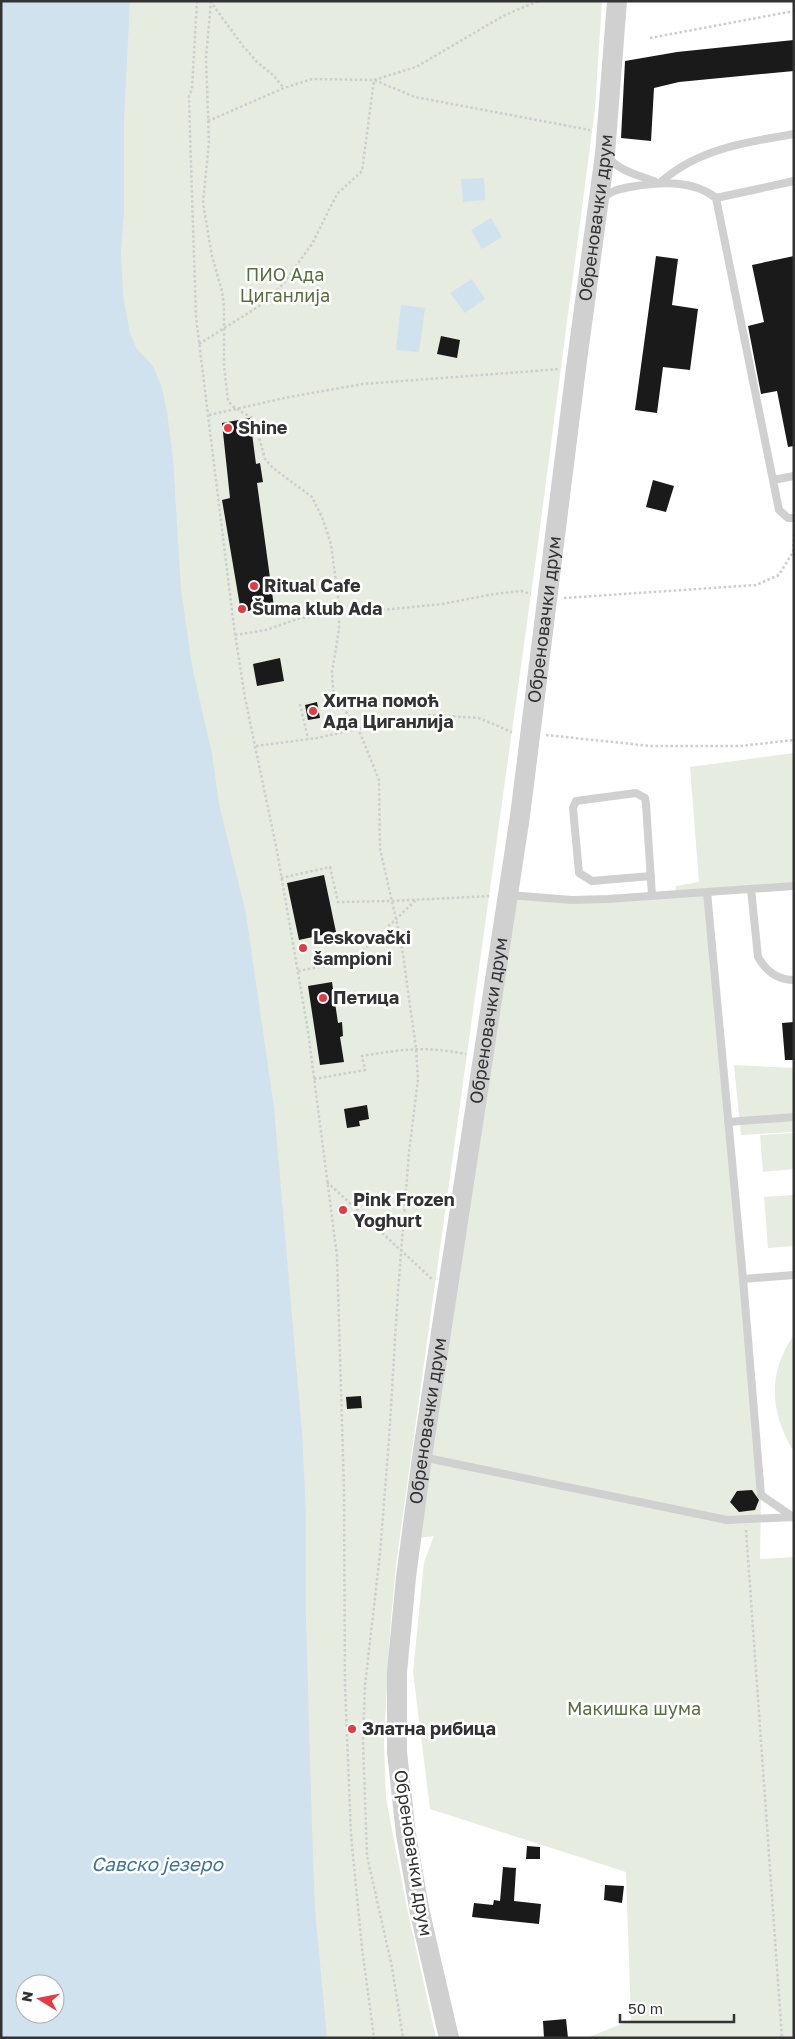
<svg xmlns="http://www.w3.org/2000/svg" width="795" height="2039" viewBox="0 0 795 2039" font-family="'Golos Text',sans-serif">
<rect width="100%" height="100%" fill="#fff"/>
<!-- green -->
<path fill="#e6ecdf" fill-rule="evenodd" d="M1 1H602L595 109 536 558 396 1565 390 1631 384 1741 386 1798 407 1908 436 2038H1ZM25 1984H55V2014H25Z
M794 753V886L707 892 761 1495 760 1559 794 1557V2038H587L631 2020 626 1872 430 1809 413 1672 424 1562 434 1536 411 1539 509 895 572 900 675 894 676 886 699 882 690 767Z
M734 1065 794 1068V1132L741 1135Z
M793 1133 794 1169 763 1172 760 1135Z
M794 1195V1246L768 1248 764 1197Z
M794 1335V1452C770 1413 767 1373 794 1335Z"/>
<!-- water -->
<path fill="#cfe2ee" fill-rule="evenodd" d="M1 1H130L124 117V211L121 252 123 295 130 334 137 349 153 366 162 388 167 412 173 459 181 589 192 666 212 754 219 804 246 914 274 1108 302 1432 306 1513V1620L312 1827 315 1910 327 2038H1ZM25 1984H55V2014H25Z
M484 178 485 200 463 202 461 179Z
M491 218 502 237 482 249 471 230Z
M472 279 485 299 465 313 450 293Z
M401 305 425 308 419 352 396 350Z"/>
<!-- building -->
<path fill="#1a1a1a" d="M794 40V71L679 82 654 88 651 141 621 138 625 61 677 52Z
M656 256 678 259 672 305 698 309 690 370 663 367 657 413 635 410Z
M794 256V446L788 447 777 391 761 394 748 326 764 322 752 265Z
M441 336 460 340 457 358 437 354Z
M250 418 256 464 260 463 263 482 257 483 274 607 241 612 222 500 230 498 222 423Z
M653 480 674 486 666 512 646 507Z
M280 658 284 681 257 686 253 664Z
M317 702 320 718 308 720 305 705Z
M324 875 336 932 299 940 287 883Z
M332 982 338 1023 342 1022 343 1036 340 1037 344 1062 320 1065 308 986Z
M794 1022V1060H785L782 1023Z
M367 1105 369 1119 359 1121 360 1126 347 1128 344 1109Z
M361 1396 362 1408 347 1409 346 1397Z
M752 1490 759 1500 755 1510 739 1512 730 1502 737 1491Z
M527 1846 540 1847V1859H526Z
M503 1867 516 1868 514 1901 541 1904 539 1924 472 1917 474 1903 493 1905 494 1900 500 1901Z
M605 1885 624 1886 622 1903 604 1900Z
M566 2019 568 2038H544L543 2021Z"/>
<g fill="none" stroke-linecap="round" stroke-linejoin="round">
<!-- path -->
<path stroke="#cdcdcd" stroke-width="2.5" stroke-dasharray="2.5 2.5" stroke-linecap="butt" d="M197 1 192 89 189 96 190 133 196 317 234 627 245 698 277 851 308 1031 337 1256 344 1490 345 1685 351 1835 362 1948 374 2038
M210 1 243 46 257 62 273 75 284 88
M211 1 206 58 209 142 203 203 212 256 222 291 224 307V365L228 400 232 406 254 419 265 459 273 468 312 497 322 517 331 544 339 605V629L332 672 333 690 337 700 358 728 379 780 380 849 401 941 416 1048 418 1079 409 1153 398 1291 389 1439 380 1554 365 1685 363 1741 367 1856 392 1967 403 2038
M650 38 794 11
M208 121 284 88 312 79 374 80 415 97 590 130
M199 344 264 303 283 284 312 244 337 194 362 171 374 80 416 67 503 16 538 1
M209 415 289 397 363 384 560 369
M564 598 756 585 779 575 793 552 794 531
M235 635 266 630 300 618 442 604 494 594 521 591 531 594
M300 704 308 739
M546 735 651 746H740L794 740
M256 746 317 738 401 719 432 715 479 718 512 732
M281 878 330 867 338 902 391 901 491 896
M298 971 352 961 416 900
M314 1079 365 1070 362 1056C403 1049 426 1046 466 1054
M327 1182 433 1280
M746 1530 782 2038"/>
<!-- service -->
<path stroke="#d0d0d0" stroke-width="8" d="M608 157C619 171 638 175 654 181
M661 182C697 149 747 142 794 134
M716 198 794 181
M603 200C608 191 620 189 630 187 658 182 692 179 716 198L779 510 788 518H794
M773 480 794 476
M651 876 592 881 579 873 573 808 576 801 636 793 645 798 646 804 652 896
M751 889 758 957C766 971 777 980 794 980
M707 892 743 1279 761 1495 793 1517
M509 895 572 900 608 899 794 886
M728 1122 794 1117
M743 1279 794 1275
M422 1457 727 1520 794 1517"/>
<!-- tertiary -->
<path stroke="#d0d0d0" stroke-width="20" id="s1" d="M449 2038 420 1913 406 1834 397 1752V1672L406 1577 422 1457 520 816 576 368 605 154 617 1"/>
</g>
<!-- markers -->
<g fill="#e63946" stroke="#fff" stroke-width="2">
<circle cx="228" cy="428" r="5"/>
<circle cx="254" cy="586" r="5"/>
<circle cx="242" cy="609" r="5"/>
<circle cx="313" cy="711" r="5"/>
<circle cx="303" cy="948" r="5"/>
<circle cx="323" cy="998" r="5"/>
<circle cx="343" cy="1210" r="5"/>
<circle cx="352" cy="1729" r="5"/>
</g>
<g text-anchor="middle" stroke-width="5" stroke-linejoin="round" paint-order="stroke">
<!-- street labels -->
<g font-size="18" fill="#333" stroke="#fff">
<text dy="6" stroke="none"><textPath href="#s1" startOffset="1839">Обреновачки друм</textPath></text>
<text dy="6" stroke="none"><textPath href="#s1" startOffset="1434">Обреновачки друм</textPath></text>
<text dy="6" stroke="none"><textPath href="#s1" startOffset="1029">Обреновачки друм</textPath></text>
<text dy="6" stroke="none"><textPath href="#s1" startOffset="624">Обреновачки друм</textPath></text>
<text transform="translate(413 1853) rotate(81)" y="6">Обреновачки друм</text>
</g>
<!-- park labels -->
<g font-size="18" fill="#56703f" stroke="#fff">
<text x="285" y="281">ПИО Ада<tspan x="285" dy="21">Циганлија</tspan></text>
<text x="634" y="1715">Макишка шума</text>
</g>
<!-- poi labels -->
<g font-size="18" font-weight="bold" fill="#333" stroke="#fff" text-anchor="start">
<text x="238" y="434">Shine</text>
<text x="264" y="592">Ritual Cafe</text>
<text x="252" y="615">Šuma klub Ada</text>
<text x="323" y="707">Хитна помоћ<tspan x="323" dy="21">Ада Циганлија</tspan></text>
<text x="313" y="944">Leskovački<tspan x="313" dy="21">šampioni</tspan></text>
<text x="333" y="1004">Петица</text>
<text x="353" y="1206">Pink Frozen<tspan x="353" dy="21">Yoghurt</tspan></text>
<text x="362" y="1735">Златна рибица</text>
</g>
<!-- water labels -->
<g font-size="19" font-style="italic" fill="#3f7597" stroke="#fff">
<text x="157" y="1871">Савско језеро</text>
</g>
</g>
<!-- border -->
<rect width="795" height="2039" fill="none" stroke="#333333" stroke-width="5"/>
<!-- north arrow -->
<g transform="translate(40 1999) rotate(280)"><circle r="24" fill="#ffffff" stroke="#adadad"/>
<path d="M0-4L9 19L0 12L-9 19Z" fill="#e63946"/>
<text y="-8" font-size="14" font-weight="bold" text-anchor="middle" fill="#333333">N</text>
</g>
<!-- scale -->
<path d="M620 2014v8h114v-8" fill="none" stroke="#333333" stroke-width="2.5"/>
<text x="628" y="2014" font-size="15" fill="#333333" stroke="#ffffff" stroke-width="4" paint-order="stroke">50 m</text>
</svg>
